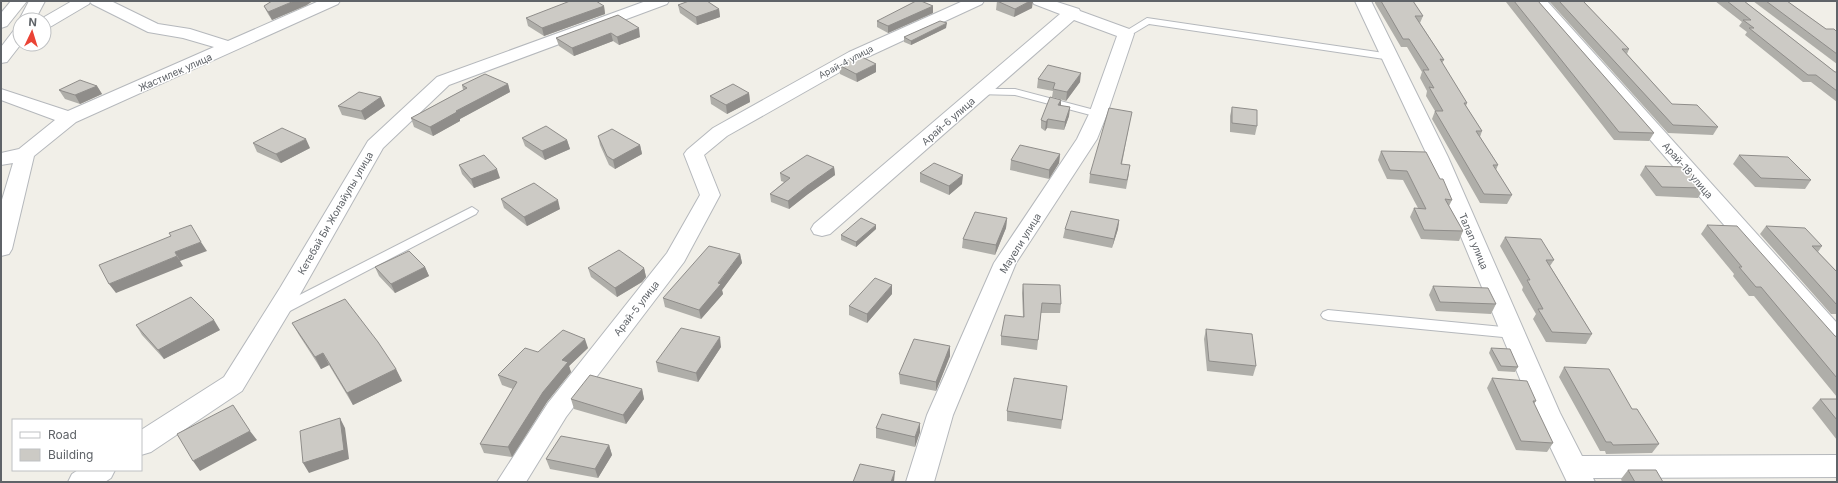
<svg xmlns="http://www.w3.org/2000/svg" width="1838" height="483" viewBox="0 0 1838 483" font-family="Inter,sans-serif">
<rect width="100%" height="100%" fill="#f1efe8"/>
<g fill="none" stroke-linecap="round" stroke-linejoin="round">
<!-- service casing -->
<g stroke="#b5b8bc" stroke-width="2">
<path id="service" d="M1147 18 1391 54 1396 57 1391 60 1149 24 1129 36 1126 37 1121 34Z
M981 89H1015L1102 112 1103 114 1098 117 1015 95 977 94 976 92 977 90Z
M472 207 478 211 476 214 286 313 281 314 276 313 275 310 276 307Z
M1328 310 1513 328 1518 330 1520 333 1518 336 1513 338 1328 320 1323 318 1321 315 1323 312Z"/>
</g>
<!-- minor casing -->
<g stroke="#b5b8bc" stroke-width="2">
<path id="minor" d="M29 1H45L35 20H20V22L19 20Z
M72 1H111L158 24 190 29 228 41 319 1H340L338 4 76 122 34 156 12 249 9 254 1 256V203L13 163 1 165V153L19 149 55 120 1 100V89L68 111 214 47 183 38 148 32 92 4 90 2 89 4 50 27 44 29V20H39Z
M646 1H669L667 4 449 85 383 148 302 291 242 391 151 452 141 455V430L224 377 280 288 368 141 437 77Z
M963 1H984L982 4 861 60 727 136 704 155 720 195 684 262 566 417 526 482H497L548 403 667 253 700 195 684 154 687 150 713 128 849 52Z
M1032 1H1054L1079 9 1080 11 1132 30 1134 34 1107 114 1097 139 1016 263 953 415 934 482H906L927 415 994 263 1077 139 1089 114 1117 36 1074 20 830 234 822 236 814 234 811 229 814 224 1060 14 1034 4Z
M1355 1H1371L1448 157 1560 413 1582 456 1837 455V477L1593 478 1595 482H1567L1534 413 1428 157Z
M1530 1H1547L1837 323V348L1828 345Z
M20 29 21 44 7 62 1 63V47L14 30Z
M78 470H115L111 478 105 482H68L72 474Z"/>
</g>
<!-- tertiary casing -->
<g stroke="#b5b8bc" stroke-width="2">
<path id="tertiary" d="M11 1H27L7 26 1 28V13Z"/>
</g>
<!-- service -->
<use href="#service" fill="#fff" fill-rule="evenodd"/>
<!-- minor -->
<use href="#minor" fill="#fff" fill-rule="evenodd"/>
<!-- tertiary -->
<use href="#tertiary" fill="#fff" fill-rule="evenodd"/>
</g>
<!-- wall -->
<path fill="#afaea9" d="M997 1 1032 8 1014 17 996 10Z
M1375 1H1413L1423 16 1420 23 1444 60 1442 63 1467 103 1466 106 1482 131 1480 137 1498 165 1496 170 1512 195 1507 204 1480 203 1432 119 1435 111 1426 96 1427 91 1420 78 1422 72 1407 47H1401L1375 3Z
M1506 1H1538L1654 133 1649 141 1614 140 1506 2Z
M1549 1H1583L1629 49 1627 54 1672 104 1718 127 1713 135 1668 133Z
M1715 1H1744L1835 72H1837V102L1811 82H1803L1745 35 1747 32 1739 26 1742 22Z
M1753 1H1787L1826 29 1837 32V64Z
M307 5 272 20 268 14 264 6Z
M678 5 719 9 720 17 697 25 680 13Z
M604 6 605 14 544 36 528 26 526 18Z
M933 6V13L888 33 877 27V21Z
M618 15 640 37 619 45 613 41 574 56 559 46 556 38Z
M946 28 911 45 904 42V37Z
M839 65 876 72 857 82 840 74Z
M1038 79 1080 82 1066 101 1052 97 1053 91 1037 88Z
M508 84 510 92 460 119V121L433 136 414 127 411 118 463 90 462 85Z
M97 86 102 94 80 104 65 99 59 90Z
M749 93 750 102 727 114 711 104 710 96Z
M381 97 385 106 365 120 342 115 338 106Z
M1061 106 1070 107 1069 116 1064 130 1047 128 1045 131 1041 128V120Z
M1232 107 1257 126 1255 135 1230 132V116Z
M1130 120 1122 164 1129 174 1126 189 1089 183 1090 174Z
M598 136 640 145 642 154 615 169 609 165 600 145Z
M522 138 567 140 570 149 545 160 525 146Z
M253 143 310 148 281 163 257 152Z
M1381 151 1452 200 1449 206 1463 231 1459 241 1421 239 1410 217 1414 208H1418L1403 180 1387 179 1378 160Z
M1060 154 1059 163 1049 179 1010 170 1011 160Z
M1739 155 1811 180 1805 189 1755 187 1733 164Z
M459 165 500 178 474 188 462 174Z
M1645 166 1704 188 1698 198 1656 196 1640 175Z
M834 167 835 175 808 194 789 209 771 202 770 194 784 182 781 181 780 173Z
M920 173 962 184 949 195 920 182Z
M501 199 560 209 527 226 504 208Z
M1007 218 1006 228 995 255 962 248 963 239Z
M1119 220 1118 229 1112 248 1063 238 1065 229Z
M1707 225 1835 336 1837 337V397L1754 296H1749L1733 276 1734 274 1701 234Z
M1766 226 1822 246 1818 252 1837 272V314H1831L1760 234Z
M876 229 856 247 841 240V235Z
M1505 237 1554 260 1550 266 1592 334 1586 344 1546 342 1533 319 1536 314 1522 290 1523 287 1500 246Z
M740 254 742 263 722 290 723 294 701 319 665 307 663 298Z
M375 267H425L429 276 395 293 379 276Z
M588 268H644L646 277 642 282 617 297 591 277Z
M1023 284 1061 304 1060 313H1041L1037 350 1001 345V336L1023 317 1022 293Z
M1433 286 1496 304 1491 314 1436 311 1429 295Z
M892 294 867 323 849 315V306Z
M292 323 396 369 402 381 353 405 329 365 321 369 299 335Z
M136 325 220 330 164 359 142 335Z
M1206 329 1256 366 1253 376 1207 371 1204 339Z
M950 346V356L936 391 900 384 899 374Z
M721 347 698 382 658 372 656 362Z
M588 348 569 366 571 372 547 402 512 457 484 453 480 444 513 389 502 385 498 375 538 352Z
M1491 348 1518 367 1515 372 1498 371 1489 353Z
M1564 367 1632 409 1659 444 1652 453 1606 454 1605 451H1600L1559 377Z
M1492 378 1536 401 1534 404 1553 443 1547 452 1516 450 1487 388Z
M1067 386 1061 429 1007 421V411Z
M642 389 644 399 626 424 574 409 571 399Z
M1820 399H1837V440L1812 408Z
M876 428 920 432 915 447 876 438Z
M609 445 612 455 598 478 550 469 546 459Z
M1628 470 1663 482H1622L1621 479Z"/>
<!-- shaded-wall -->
<path fill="#8f8d8a" d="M294 1H313L307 5 272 20 268 12Z
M1030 1H1033L1032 8 1014 17 1015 9Z
M604 6 605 14 544 36 542 28Z
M933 6V13L888 33V26Z
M719 9 720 17 697 25 696 17Z
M947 23 946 28 911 45V41Z
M639 28 640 37 619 45 617 37Z
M611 33 613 41 574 56 572 48Z
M876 64V72L857 82 856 74Z
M1081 73 1080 82 1066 101 1067 92Z
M508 84 510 92 460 119V121L433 136 430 127 456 111Z
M97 86 102 94 80 104 75 95Z
M749 93 750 102 727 114 726 105Z
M381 97 385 106 365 120 361 111Z
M1061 100V109L1058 105Z
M1070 107 1069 116 1064 130 1065 122Z
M1048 119 1047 128 1045 131 1046 122Z
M306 139 310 148 281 163 276 154Z
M567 140 570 149 545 160 542 151Z
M640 145 642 154 615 169 613 160Z
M1060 154 1059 163 1049 179V170Z
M834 167 835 175 808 194 789 209 788 201 807 186Z
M497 169 500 178 474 188 471 179Z
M963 175 962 184 949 195V186Z
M558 200 560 209 527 226 524 217Z
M1007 218 1006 228 995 255 996 245Z
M1119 220 1118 229 1112 248 1114 239Z
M876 225V229L856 247V242Z
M201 242 207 251 180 261 175 252Z
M740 254 742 263 722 290 723 294 701 319 699 310Z
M177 256 183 266 116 293 109 284Z
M425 267 429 276 395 293 391 284Z
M644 268 646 277 642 282 617 297 615 288Z
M892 285V294L867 323V314Z
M214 320 220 330 164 359 158 350Z
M720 337 721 347 698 382 696 373Z
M585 339 588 348 569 366 571 372 547 402 512 457 508 447 562 360Z
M950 346V356L936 391V382Z
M323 353 329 365 321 369 315 357Z
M396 369 402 381 353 405 347 393Z
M642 389 644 399 626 424 623 415Z
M340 418 345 428 349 459 309 473 303 463Z
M920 423V432L915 447V437Z
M250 431 257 440 200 471 193 461Z
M609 445 612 455 598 478 595 469Z
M895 471 894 482H891Z"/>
<!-- building -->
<path fill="#cccac5" stroke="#8f8d8a" d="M272 1H294L268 12 264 6Z
M570 1H596L604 6 542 28 526 18Z
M689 1H707L719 9 696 17 678 5Z
M916 1H921L933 6 888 26 877 21Z
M998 1H1030L1015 9 997 1Z
M1381 1H1413L1423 16H1415L1444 60 1440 59 1467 103H1464L1482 131H1476L1498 165H1493L1512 195 1484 194 1435 111H1443L1429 87 1434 88 1423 70H1429L1409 39H1403Z
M1514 1H1538L1654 133 1619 132Z
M1559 1H1583L1629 49H1622L1672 104 1697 105 1718 127 1673 125Z
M1727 1H1744L1835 72H1837V91L1816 75H1808L1749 28H1754L1743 20H1751Z
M1766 1H1787L1826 29H1834L1837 32V54Z
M618 15 639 28 617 37 611 33 572 48 556 38Z
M940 21 947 23 911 41 904 37Z
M858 55 876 64 856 74 839 65Z
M1048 65 1081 73 1067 92 1053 89 1055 83 1038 79Z
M485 74 508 84 456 111 457 112 430 127 411 118 467 88 462 85Z
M80 80 97 86 75 95 59 90Z
M733 84 749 93 726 105 710 96Z
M359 92 381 97 361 111 338 106Z
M1050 97 1061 100 1058 105 1070 107 1065 122 1048 119 1046 122 1041 120Z
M1232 107 1257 110V126L1232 123Z
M1109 108 1132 112 1121 164 1130 165 1127 180 1090 174Z
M546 126 567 140 542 151 522 138Z
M282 128 306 139 276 154 253 143Z
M612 129 640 145 613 160 607 156 598 136Z
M1020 145 1060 154 1049 170 1011 160Z
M1381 151 1426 152 1440 179H1443L1452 200 1445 199 1463 231 1424 230 1414 208 1426 209 1407 171 1390 170Z
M484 155 497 169 471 179 459 165Z
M807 155 834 167 807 186 788 201 770 194 790 178 780 173Z
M1739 155 1788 157 1811 180 1761 178Z
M934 163 963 175 949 186 920 173Z
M1645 166 1685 167 1704 188 1662 187Z
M534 183 558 200 524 217 501 199Z
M1071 211 1119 220 1114 239 1065 229Z
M975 212 1007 218 996 245 963 239Z
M861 218 876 225 856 242 841 235Z
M191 225 201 242 175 252 177 256 109 284 99 265 171 236 169 233Z
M1707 225 1737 226 1835 336 1837 337V378L1761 287H1756L1739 267H1742Z
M1766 226 1805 228 1822 246H1812L1837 272V305Z
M1505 237 1541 239 1554 260H1546L1592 334 1552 332 1538 309H1543L1527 280H1530Z
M709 246 740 254 718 283 721 284 699 310 663 298Z
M619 250 644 268 640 272 615 288 588 268Z
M409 251 425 267 391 284 375 267Z
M875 278 892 285 867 314 849 306Z
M1023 284 1060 285 1061 304 1042 303 1038 340 1001 336 1005 315 1024 317Z
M1433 286 1488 288 1496 304 1440 302Z
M191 297 214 320 158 350 136 325Z
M345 299 378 342 396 369 347 393 323 353 315 357 292 323Z
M681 328 720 337 696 373 656 362Z
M1206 329 1252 334 1256 366 1209 361Z
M563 330 585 339 562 360 568 362 543 392 508 447 480 444 517 382 498 375 525 348 538 352Z
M914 339 950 346 936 382 899 374Z
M1491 348 1510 349 1518 367 1501 366Z
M1564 367 1609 369 1632 409H1637L1659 444 1613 445 1611 442H1606Z
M590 375 642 389 623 415 571 399Z
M1014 378 1067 386 1062 420 1007 411Z
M1492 378 1527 381 1536 401H1533L1553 443 1521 441Z
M1820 399H1837V420Z
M233 405 250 431 193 461 177 434Z
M882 414 920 423 915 437 876 428Z
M340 418 344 450 303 463 300 431Z
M561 436 609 445 595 469 546 459Z
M860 464 895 471 891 482H853Z
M1628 470H1656L1663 482H1635Z"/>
<g text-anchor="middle" stroke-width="3" stroke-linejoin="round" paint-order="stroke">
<!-- far-street labels -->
<g font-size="9" fill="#5f6368" stroke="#fff">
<text transform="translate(846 62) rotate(-28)" y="3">Арай-4 улица</text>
</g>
<!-- street labels -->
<g font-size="10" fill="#5f6368" stroke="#fff">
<text transform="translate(175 72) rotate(-24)" y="4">Жастилек улица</text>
<text transform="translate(948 121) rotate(-41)" y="4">Арай-6 улица</text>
<text transform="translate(1688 170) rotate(49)" y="4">Арай-18 улица</text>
<text transform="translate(335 213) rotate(-60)" y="4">Кетебай Би Жолайулы улица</text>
<text transform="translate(1474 241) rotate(67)" y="4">Талап улица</text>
<text transform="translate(1020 243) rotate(-58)" y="4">Мауели улица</text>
<text transform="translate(636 308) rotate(-52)" y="4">Арай-5 улица</text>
</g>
</g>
<!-- border -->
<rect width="1838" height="483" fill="none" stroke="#5f6368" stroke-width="4"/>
<!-- legend -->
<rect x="12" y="419" width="130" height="52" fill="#ffffff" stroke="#bfc1c3"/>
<rect x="20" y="432" width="20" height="6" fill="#ffffff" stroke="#bfc1c3"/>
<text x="48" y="439" font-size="12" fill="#5f6368">Road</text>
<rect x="20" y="449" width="20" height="12" fill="#cccac5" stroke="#bfc1c3"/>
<text x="48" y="459" font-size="12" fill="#5f6368">Building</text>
<!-- north arrow -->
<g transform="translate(32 32) rotate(4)"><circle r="19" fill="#ffffff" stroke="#bfc1c3"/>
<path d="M0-3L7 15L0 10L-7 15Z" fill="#ea4335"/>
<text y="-6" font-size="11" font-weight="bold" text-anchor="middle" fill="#5f6368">N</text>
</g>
</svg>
